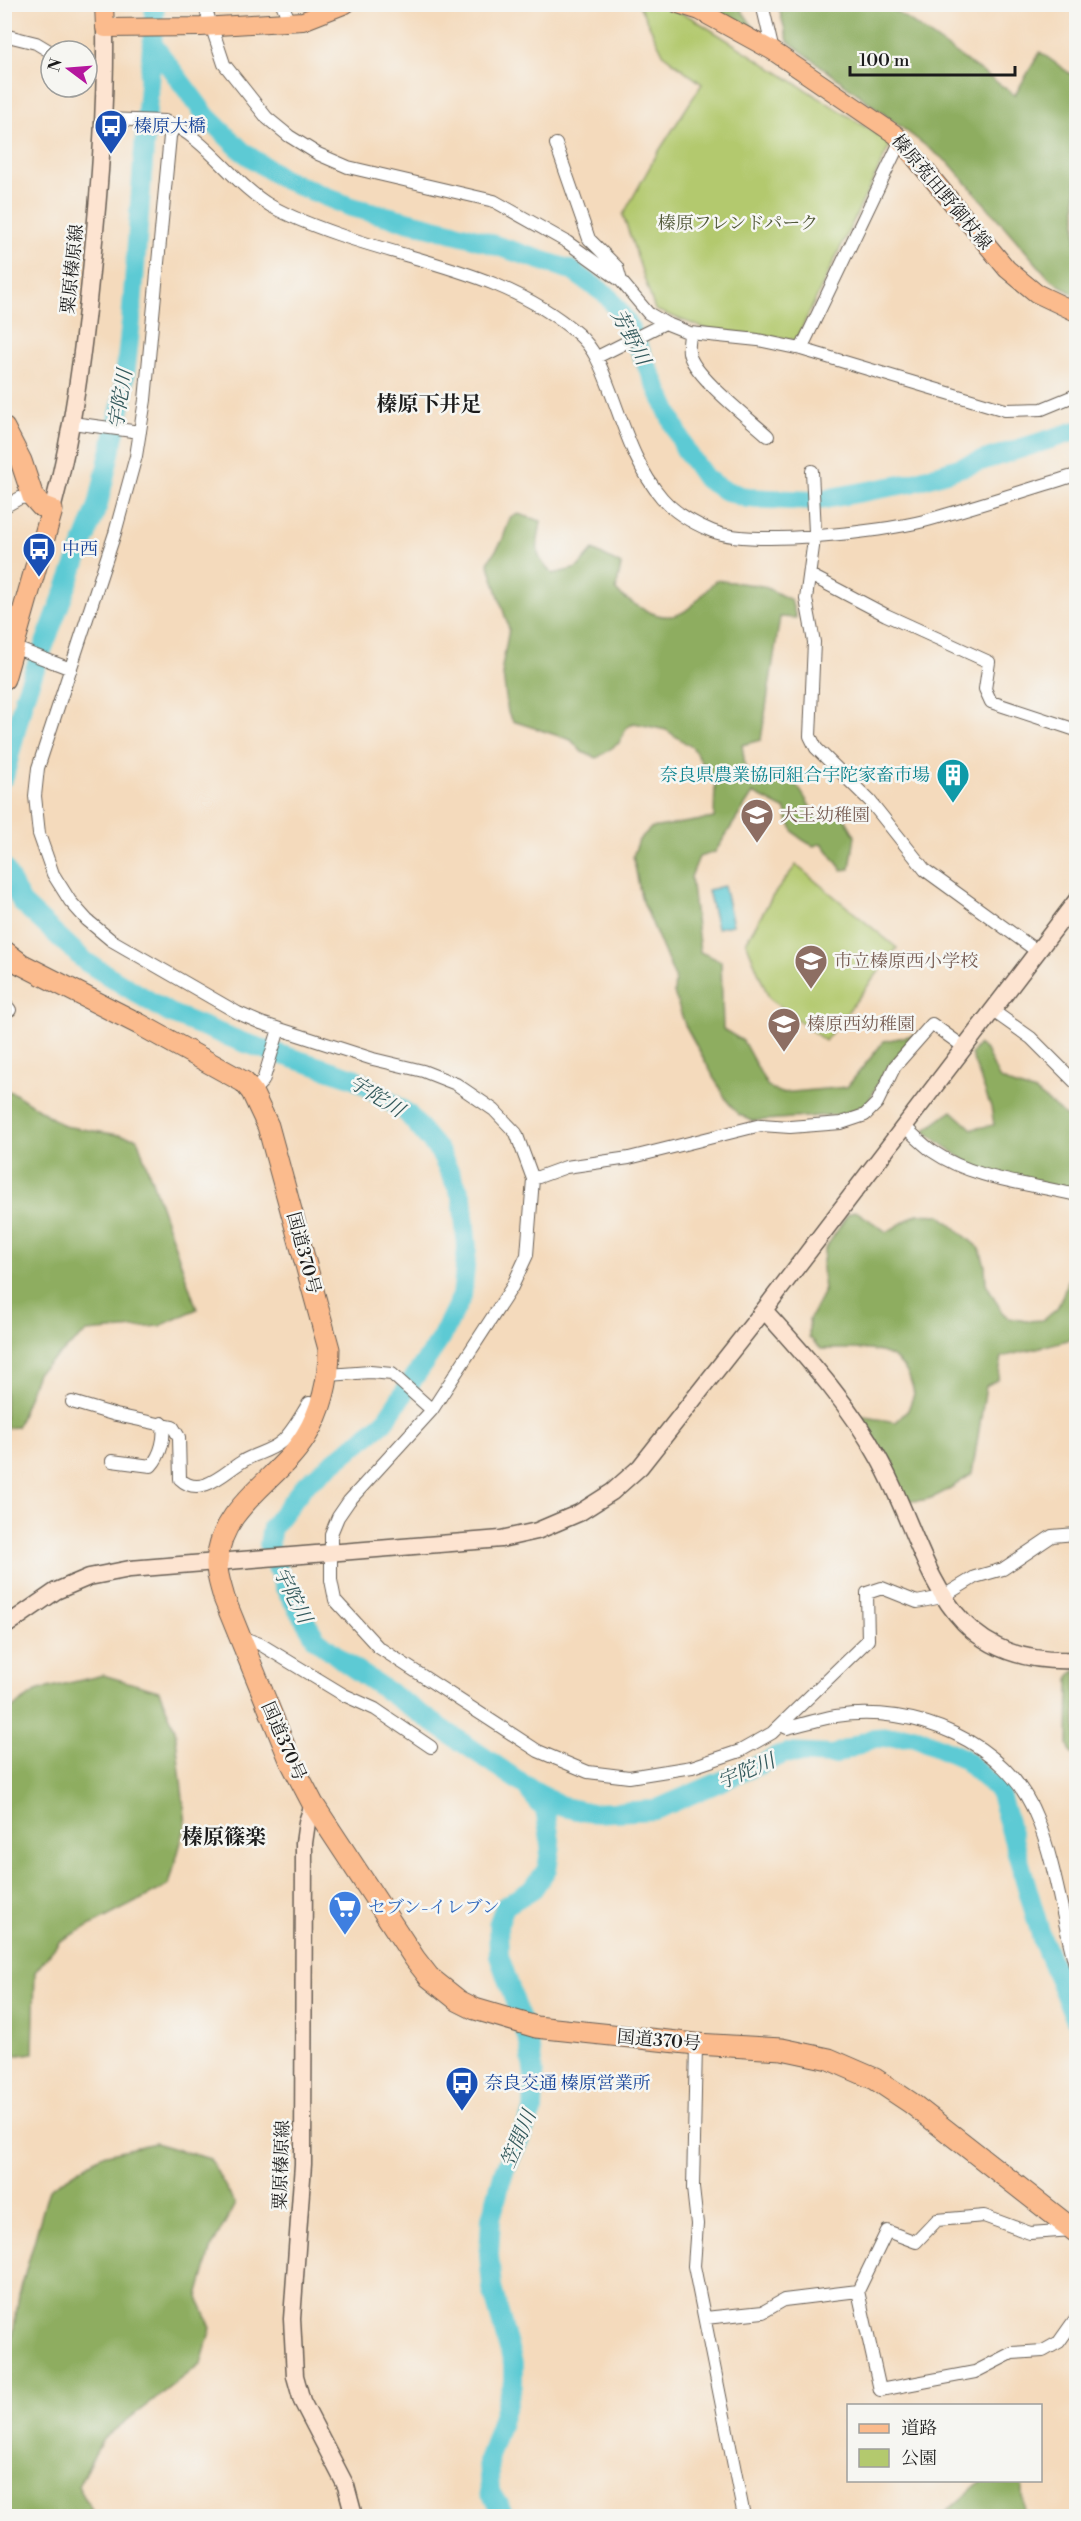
<svg xmlns="http://www.w3.org/2000/svg" width="1081" height="2521" viewBox="0 0 1081 2521" font-family="'Libre Bodoni','Noto Serif JP',serif">
<rect width="100%" height="100%" fill="#f6f6f2"/>
<filter id="ink" filterUnits="userSpaceOnUse"><feTurbulence type="fractalNoise" baseFrequency=".0167" numOctaves="2"/><feDisplacementMap in="SourceGraphic" scale="12" xChannelSelector="R" yChannelSelector="G"/><feConvolveMatrix kernelMatrix="1 2 1 2 8 2 1 2 1" color-interpolation-filters="sRGB"/></filter>
<filter id="wash" filterUnits="userSpaceOnUse"><feTurbulence type="fractalNoise" baseFrequency=".008" numOctaves="4" result="noise"/><feDisplacementMap in="SourceGraphic" scale="24" xChannelSelector="R" yChannelSelector="G"/><feGaussianBlur stdDeviation="1.35" result="paint"/><feColorMatrix in="noise" values="0 0 0 0 0 0 0 0 0 0 0 0 0 0 0 0 0 1.4 0 .05"/><feComposite in="paint" operator="in"/></filter>
<g filter="url(#wash)">
<rect width="100%" height="100%" fill="#f4dabc"/>
<!-- green -->
<path fill="#b3c96e" stroke="#687245" stroke-width="1.5" d="M639 5H663L692 18 891 143 796 340 706 329 655 310 623 215 657 154 702 84 664 55Z
M796 865 897 948 825 1041 769 998 746 942 772 897Z"/>
<!-- forest -->
<path fill="#8ead61" stroke="#55643e" stroke-width="1.5" d="M702 5H738L756 31 754 33Z
M778 5H887L1015 95 1040 52 1076 78V296L1049 278 951 165 788 41Z
M518 514 541 521C538 546 531 555 553 574L577 568 593 550 621 565 616 590C623 599 633 603 643 609 680 629 692 605 716 580L763 586 791 600 796 618 780 617 761 740 742 745 746 772C799 779 790 773 818 820L839 808 855 836 850 869 842 870 822 843 814 846C796 838 789 830 786 810L753 793 715 852 699 857 691 877 700 952 721 961 723 1029 743 1041 767 1085 774 1090 781 1093 847 1087 884 1041 915 1035 886 1069 867 1104 846 1114 752 1121 738 1114 727 1101 685 1025 674 993 675 978 641 897 633 856 639 840 651 828 714 818 715 785 693 748 666 730 634 723 626 728 619 743 597 758 582 752 571 740 513 721 508 713 502 667 509 629 488 562 502 541 510 518Z
M978 1045 986 1050 999 1078 1012 1085 1036 1092 1068 1118 1076 1115V1208L1071 1192 992 1180 924 1131 952 1111 972 1129 994 1125 991 1107 971 1054Z
M5 1090 14 1093 64 1126 137 1138 197 1309 160 1326 87 1332 37 1373 17 1427 5 1428Z
M856 1211 887 1232 917 1214 940 1215 980 1249 985 1266 986 1283 1002 1312 1009 1318 1026 1321 1043 1320 1057 1309 1076 1262V1338L1002 1357 998 1379 986 1386 972 1474C952 1487 928 1507 904 1499L859 1416 896 1422 908 1410 914 1394C905 1341 863 1350 821 1349L809 1337V1320L824 1291 822 1267 825 1249 848 1214Z
M1076 1669V1758L1071 1753 1068 1744 1069 1677Z
M103 1675 159 1691 175 1729 186 1824 169 1885 60 1941 35 1972 33 2053 5 2057V1713L39 1690Z
M155 2143 210 2159 235 2204 212 2247 198 2297 211 2328 201 2363 103 2439 78 2486 95 2516H5V2375L7 2373 19 2295 49 2189 102 2155Z
M982 2480 1022 2481 1025 2516H942Z"/>
<!-- water -->
<path fill="#5dcad4" stroke="#3c7378" stroke-width="1.5" d="M724 886 733 925 717 928 708 890Z"/>
<g fill="none" stroke-linecap="round" stroke-linejoin="round">
<!-- river -->
<path stroke="#5dcad4" stroke-width="20" d="M154 46 207 117 243 152 283 179 351 207 470 237 571 270 607 295 628 324 685 449 706 479 724 490 747 498 814 501 911 483 1076 431
M4 777 25 695 98 505 123 396 131 321 155 4
M4 868 22 903 86 962 169 1013 242 1042 354 1078 407 1113 439 1151 462 1197 467 1248 462 1296 441 1338 384 1422 304 1486 272 1527 269 1544 284 1586 316 1639 346 1663 523 1784 563 1807 592 1813 655 1810 786 1753 833 1755 874 1738 913 1736 963 1758 999 1791 1043 1942 1076 2021
M505 2516 490 2492 488 2461 513 2384V2364L492 2288 489 2255 491 2218 504 2171 533 2112 534 2076 529 2043 499 1956 498 1925 505 1906 533 1889 547 1869 551 1845 545 1810 530 1792"/>
</g>
</g>
<g filter="url(#ink)">
<g fill="none" stroke-linecap="round" stroke-linejoin="round">
<!-- street casing -->
<g stroke="#685e54" stroke-width="14">
<path id="street" d="M204 4 224 64 267 118 289 136 318 154 348 167 494 201 567 242 621 281 648 313 665 323 690 333 758 340 801 349 1005 410 1042 409 1076 395
M282 4 290 22
M762 4 773 51
M4 35 36 43 51 52
M87 68 105 71
M104 119 165 121C207 138 232 183 271 206 292 218 314 226 337 234 420 263 509 274 578 334 595 349 602 369 610 390 624 427 636 468 662 498 674 512 695 524 712 531 752 547 881 532 924 521 975 507 1026 490 1076 475
M175 124 170 136 145 400 136 456 115 533 38 768 35 796 39 834 53 874 70 901 87 920 111 940 238 1013 261 1023 373 1059 423 1071 456 1084 494 1110 516 1133 533 1179 527 1255 512 1287 432 1410 349 1501 338 1517 331 1534V1580L335 1600 378 1647 538 1751 588 1772 629 1777 692 1767 740 1751 772 1733 868 1640 867 1593 882 1588 917 1602 942 1597 975 1577 1003 1569 1052 1536 1076 1534
M556 144 589 239 617 267 621 281
M690 333C690 339 688 346 689 352 691 374 751 420 768 436
M801 349 901 140
M597 357 665 323
M72 423 140 432
M812 471 815 532 806 599 814 642 810 736 816 748 870 801 925 870 1038 952
M4 507 20 498 33 497
M810 575 886 615 989 662 985 689 991 702 1076 730
M13 647 71 669
M4 1002 10 1010
M993 1011 1031 1038 1076 1083
M252 1092 263 1081 279 1029
M904 1126C913 1134 922 1144 932 1151 975 1180 1027 1183 1076 1195
M533 1179 566 1167 629 1158 761 1125 790 1127 841 1123 865 1115 877 1103 895 1066 932 1024 964 1047
M329 1375 370 1372 392 1374 432 1410
M72 1402 116 1415 173 1427 179 1437 180 1479C201 1499 226 1471 243 1461 254 1454 271 1451 281 1442 292 1433 301 1415 309 1403L321 1405
M112 1461 151 1466C161 1455 166 1436 162 1423
M241 1637 260 1644 344 1695 375 1709 431 1747
M781 1725 787 1728C803 1724 820 1719 836 1716 914 1704 1007 1741 1037 1818 1056 1866 1062 1918 1076 1968
M696 2044 693 2188 697 2224 694 2266 744 2516
M1073 2230 1030 2233 984 2216 937 2220 916 2242 887 2231 858 2291 880 2390 975 2372 1012 2353 1043 2351 1059 2342 1076 2318
M705 2318 763 2312 784 2300 858 2291"/>
</g>
<!-- secondary casing -->
<g stroke="#685e54" stroke-width="19">
<path id="secondary" d="M52 510C74 428 84 345 92 261 100 184 106 106 105 28
M764 1310C806 1357 848 1402 878 1457 931 1551 934 1667 1076 1660
M4 1627 56 1591 89 1577 130 1569 501 1539 537 1531 579 1513 612 1492 640 1467 764 1310 1076 901
M313 1804 307 1822 304 1843 303 2164 292 2319 295 2376 302 2401 346 2486 354 2516"/>
</g>
<!-- primary casing -->
<g stroke="#685e54" stroke-width="20">
<path id="primary" d="M104 4 105 28 201 27 303 21 346 4
M678 4 700 11 773 51 896 135 1007 269 1036 293 1076 312"/>
</g>
<!-- highway casing -->
<g stroke="#685e54" stroke-width="23">
<path id="highway" d="M4 428 21 461 33 497 41 506 52 510 4 679
M4 951 21 964 139 1024 244 1082 252 1092 268 1126 329 1349C329 1380 322 1410 306 1436 280 1479 220 1506 217 1562 216 1574 221 1586 224 1598L290 1760 313 1804 415 1959 429 1977 459 2001 475 2009 536 2027 696 2044 782 2049 829 2059 875 2079 911 2103 1076 2232"/>
</g>
<!-- street -->
<use href="#street" stroke="#fff" stroke-width="12"/>
<!-- secondary -->
<use href="#secondary" stroke="#fde4d1" stroke-width="16"/>
<!-- primary -->
<use href="#primary" stroke="#fbbb8d" stroke-width="18"/>
<!-- highway -->
<use href="#highway" stroke="#fbbb8d" stroke-width="21"/>
</g>
</g>
<!-- icons -->
<defs>
<g id="bus-pin" transform="scale(1.725)"><path d="M0 17L-7.5 6A9.5 9.5 0 1 1 7.5 6Z" fill="#1a4fb4" stroke="#f6f6f2"/><path d="M-5-6H5V4H4V6H2V4H-2V6H-4V4H-5ZM-3.5-4V0h7V-4ZM-3.5 1.2v1.5H-2V1.2ZM2 1.2v1.5H3.5V1.2Z" fill="#fff"/></g>
<g id="building-pin" transform="scale(1.725)"><path d="M0 17L-7.5 6A9.5 9.5 0 1 1 7.5 6Z" fill="#0f9aa8" stroke="#f6f6f2"/><path d="M-4-6H4V6H1V3H-1V6H-4ZM-2.5-4.3h1.7v1.8h-1.7ZM.8-4.3h1.7v1.8H.8ZM-2.5-1h1.7V.8h-1.7ZM.8-1h1.7V.8H.8Z" fill="#fff"/></g>
<g id="school-pin" transform="scale(1.725)"><path d="M0 17L-7.5 6A9.5 9.5 0 1 1 7.5 6Z" fill="#8d6e63" stroke="#f6f6f2"/><path d="M0-5L7-2L0 1L-7-2ZM-4 1L0 2.5L4 1V4Q0 6-4 4Z" fill="#fff"/></g>
<g id="supermarket-pin" transform="scale(1.725)"><path d="M0 17L-7.5 6A9.5 9.5 0 1 1 7.5 6Z" fill="#3f7fe0" stroke="#f6f6f2"/><path d="M-6-5.5h2.5l.6 2H6L4.5 2H-2.5L-4.4-4H-6ZM-1.5 3.2a1.3 1.3 0 1 0 .1 0ZM3 3.2a1.3 1.3 0 1 0 .1 0Z" fill="#fff"/></g>
</defs>
<g fill-rule="evenodd">
<use href="#bus-pin" x="111" y="126"/>
<use href="#bus-pin" x="39" y="549"/>
<use href="#building-pin" x="953" y="775"/>
<use href="#school-pin" x="757" y="815"/>
<use href="#school-pin" x="811" y="961"/>
<use href="#school-pin" x="784" y="1024"/>
<use href="#supermarket-pin" x="345" y="1907"/>
<use href="#bus-pin" x="462" y="2083"/>
</g>
<g text-anchor="middle" stroke-width="5" stroke-linejoin="round" paint-order="stroke">
<!-- transit labels -->
<g font-size="18" fill="#164399" stroke="#f6f6f2" text-anchor="start">
<text x="134" y="132">榛原大橋</text>
<text x="62" y="555">中西</text>
<text x="485" y="2089">奈良交通 榛原営業所</text>
</g>
<!-- street labels -->
<g font-size="18" fill="#1c1c1c" stroke="#f6f6f2">
<text transform="translate(942 192) rotate(50)" y="6">榛原菟田野御杖線</text>
<text transform="translate(72 269) rotate(-84)" y="6">粟原榛原線</text>
<text transform="translate(304 1253) rotate(75)" y="6">国道370号</text>
<text transform="translate(284 1741) rotate(66)" y="6">国道370号</text>
<text transform="translate(659 2040) rotate(5)" y="6">国道370号</text>
<text transform="translate(281 2165) rotate(-88)" y="6">粟原榛原線</text>
</g>
<!-- park labels -->
<g font-size="18" fill="#515939" stroke="#f6f6f2">
<text x="738" y="229">榛原フレンドパーク</text>
</g>
<!-- culture labels -->
<g font-size="18" fill="#0d838f" stroke="#f6f6f2" text-anchor="end">
<text x="930" y="781">奈良県農業協同組合宇陀家畜市場</text>
</g>
<!-- education labels -->
<g font-size="18" fill="#785e54" stroke="#f6f6f2" text-anchor="start">
<text x="780" y="821">大王幼稚園</text>
<text x="834" y="967">市立榛原西小学校</text>
<text x="807" y="1030">榛原西幼稚園</text>
</g>
<!-- shop labels -->
<g font-size="18" fill="#366cbe" stroke="#f6f6f2" text-anchor="start">
<text x="368" y="1913">セブン-イレブン</text>
</g>
<!-- water labels -->
<g font-size="20" font-style="italic" fill="#33595c" stroke="#f6f6f2">
<text transform="translate(631 337) rotate(62)" y="7">芳野川</text>
<text transform="translate(120 399) rotate(-81)" y="7">宇陀川</text>
<text transform="translate(377 1096) rotate(32)" y="7">宇陀川</text>
<text transform="translate(293 1595) rotate(63)" y="7">宇陀川</text>
<text transform="translate(746 1771) rotate(-23)" y="7">宇陀川</text>
<text transform="translate(518 2139) rotate(-67)" y="7">笠間川</text>
</g>
<!-- quarter labels -->
<g font-size="21" font-weight="bold" fill="#1c1c1c" stroke="#f6f6f2">
<text x="429" y="411">榛原下井足</text>
<text x="224" y="1844">榛原篠楽</text>
</g>
</g>
<!-- margin -->
<rect width="1081" height="2521" fill="none" stroke="#f6f6f2" stroke-width="24"/>
<!-- legend -->
<rect x="847" y="2404" width="195" height="78" fill="#f6f6f2" stroke="#9f9f9c" stroke-width="1.5"/>
<rect x="859" y="2424" width="30" height="9" fill="#fbbb8d" stroke="#9f9f9c" stroke-width="1.5"/>
<text x="901" y="2434" font-size="18" fill="#1c1c1c">道路</text>
<rect x="859" y="2449" width="30" height="18" fill="#b3c96e" stroke="#9f9f9c" stroke-width="1.5"/>
<text x="901" y="2464" font-size="18" fill="#1c1c1c">公園</text>
<!-- north arrow -->
<g transform="translate(69 69) rotate(286)"><circle r="28" fill="#f6f6f2" stroke="#9f9f9c" stroke-width="1.5"/>
<path d="M0-4.5L10 22L0 15L-10 22Z" fill="#b5179e"/>
<text y="-9" font-size="16" font-weight="bold" text-anchor="middle" fill="#1c1c1c">N</text>
</g>
<!-- scale -->
<path d="M850 66v9h165v-9" fill="none" stroke="#1c1c1c" stroke-width="3"/>
<text x="859" y="66" font-size="18" fill="#1c1c1c" stroke="#f6f6f2" stroke-width="4.5" paint-order="stroke">100 m</text>
</svg>
